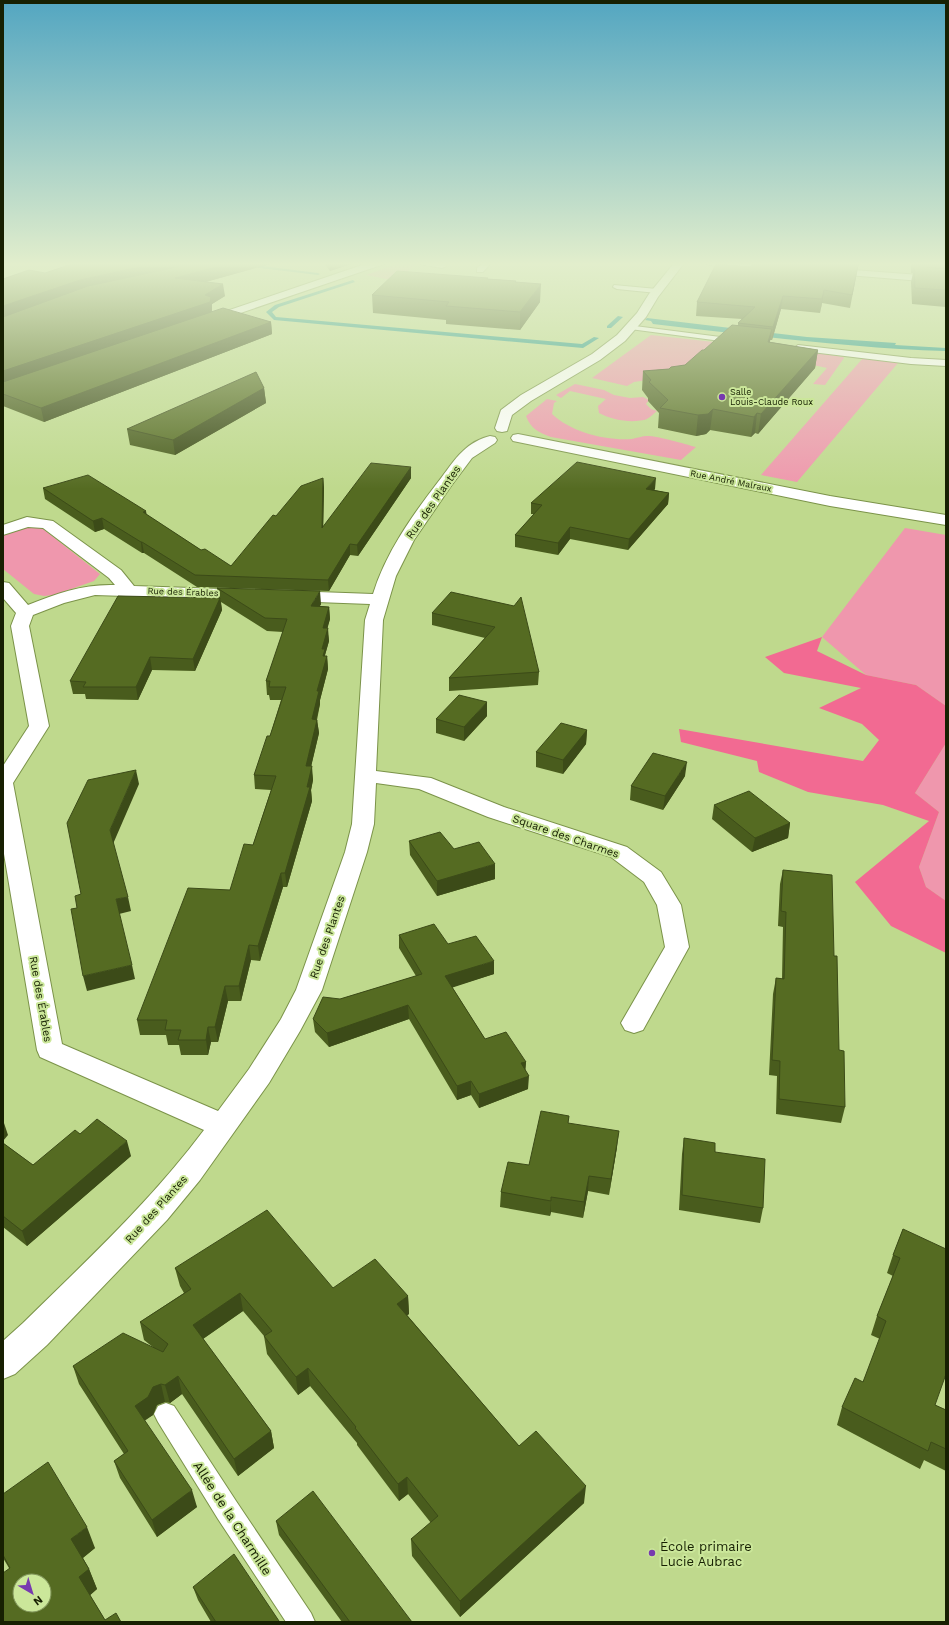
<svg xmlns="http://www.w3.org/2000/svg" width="949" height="1625" viewBox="0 0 949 1625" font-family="'Work Sans',sans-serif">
<rect width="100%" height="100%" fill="#bfd98d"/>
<!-- green -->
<path fill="#ef97ad" d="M400 263 416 264 397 281 366 275Z
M651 335 723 343 673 376 634 382 627 386 592 378Z
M817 353 843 357 844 358 825 385 813 384 827 368 804 363 813 354Z
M863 358 898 363 797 482 761 475Z
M575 384 604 390 614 395 630 398 643 397 649 400 646 404 651 409 657 411C653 414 649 419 644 420 630 423 612 420 599 413L598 406 606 399 570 391 561 398 556 395Z
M547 399 557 401 554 403 552 414C571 432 605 441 632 439 637 438 642 436 647 436 659 436 684 444 696 447L681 460 551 437C538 432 531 429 526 416Z
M29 527 42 528 100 574 94 581 54 595 44 596 34 594 3 569V535Z
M905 528 946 535V706L916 685 866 675 822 637Z
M946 743V901L926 887 919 867 939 812 915 793Z"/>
<!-- forest -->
<path fill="#f26a92" d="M822 637 817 651 866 675 916 685 946 706V743L915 793 939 812 919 867 926 887 946 901V953L891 926 855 882 929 821 883 805 808 792 759 772 757 761 681 742 679 729 863 761 879 740 862 724 819 708 861 688 784 673 765 657Z"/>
<!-- water -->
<path fill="#139286" d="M647 318 807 337 896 343 895 345 946 348V351C848 348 751 335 653 324L651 321 645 320Z"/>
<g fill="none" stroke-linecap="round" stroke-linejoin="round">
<!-- stream -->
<path fill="#139286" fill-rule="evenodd" d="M246 264 318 273 320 274 318 275 244 266Z
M353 280 355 282 279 307 272 312 276 317 582 344 594 337 599 338 583 348 274 320 266 312 275 305Z
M618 316 623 317 611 328H607V326Z"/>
<!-- service casing -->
<g stroke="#7b9349" stroke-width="2">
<path id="service" d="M416 262H429L445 264 446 266 442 268 419 264Z
M484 262H492L483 272H477V268Z
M614 285 657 289 661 291 657 293 617 289 613 287Z
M627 325 736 339 740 341 736 343 630 329H627Z
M798 345 911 358 946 360V366L911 364 795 350 794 348Z
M166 1403 174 1406 236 1501 311 1613 315 1622H286L218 1519 158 1422 154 1414 158 1406Z"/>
</g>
<!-- minor casing -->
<g stroke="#7b9349" stroke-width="2">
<path id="minor" d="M675 262H685L658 297 646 317 625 341 600 360 531 401 512 415 507 431 502 432 497 431 495 428 501 410 521 395 592 354 617 335 637 313 649 294Z
M518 434 830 496 946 515V525L830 506 513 441 511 438 513 435Z
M490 436 495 437 497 440 495 443 472 458 451 486 414 540 396 576 383 620 376 771 431 778 504 807 627 847 661 872 681 905 689 947 643 1030 634 1033 625 1030 621 1023 665 947 657 905 644 882 611 857 488 817 419 789 376 783 374 824 367 852 322 990 300 1031 269 1083 200 1180 167 1220 47 1345 15 1374 3 1379V1341L23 1323C86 1261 151 1201 204 1130L40 1057 37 1050 3 848V766L29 726 11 626 16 613 3 598V582L9 583 28 605C57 593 84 584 115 585L109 578 43 528 28 527 3 535V525L27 517 53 521 121 570 134 586 248 590 254 591 257 595 254 599 248 600 95 595 64 603 33 615 29 626 49 726 13 783 62 1044 218 1111 249 1069 281 1019 296 990 345 852 352 824 365 620 370 604 290 601 284 600 281 596 284 592 290 591 373 594C386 552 412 516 438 482 446 472 454 459 463 451 470 444 481 438 490 436Z"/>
</g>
<!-- secondary casing -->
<g stroke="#7b9349" stroke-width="2">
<path id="secondary" d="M371 262H385L384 264 211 323H203L201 321 203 319Z
M704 262C715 261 781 261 786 267L781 270 709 265Z
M827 268 946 277V283L823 273 822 271Z"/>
</g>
<!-- service -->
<use href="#service" fill="#fff" fill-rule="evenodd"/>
<!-- minor -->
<use href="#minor" fill="#fff" fill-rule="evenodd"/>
<!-- secondary -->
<use href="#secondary" fill="#fff" fill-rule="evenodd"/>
</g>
<!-- wall -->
<path fill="#495c1d" d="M78 262H277L205 282 225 296 212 304V312L271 322 272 334 44 422 3 406V279L45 273Z
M323 262H357L330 271Z
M752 262H859L850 308 822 303 820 313 781 309 772 340H770V342L818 350 815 368 758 434 755 433 751 437 710 430 706 434 696 436 658 428 659 413 648 401V398L642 390 643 371 669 369 685 365 738 325V323L742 319 696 316 697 302 751 267Z
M911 262H946V307L912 304 911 282 913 273H911Z
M488 279 516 281V282L540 302 520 330 446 324V320L373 313 372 295Z
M264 388 266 403 175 455 130 445 127 429Z
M411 467V478L358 556 350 555 329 591 197 587 144 553H142L104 529 95 532 45 499 43 488 147 515 201 550 231 566 276 516 323 478 324 488 323 527Z
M655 489 654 490 669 493 668 504 628 550 570 539 558 555 515 547V535L534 514H531V503Z
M217 588 321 604 320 606 329 607 330 619 327 628 329 641 325 655V656H327L328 669 320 700V704L317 720 319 733 311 766 313 780 311 790 312 801 287 887H283L260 961 251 960 241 1001H228L218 1042H211L208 1055H181L179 1045H168L166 1035H140L137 1020 230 890 253 845 271 790 255 789 254 775 270 736 281 700H270L269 695H267L266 681 283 632 267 631 221 602 222 610 195 671 152 670 138 700 86 699 85 694H73L70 681 218 598Z
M514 606 539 672 538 685 449 691V678L485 638 432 625V613Z
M487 716 464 741 436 733V719Z
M587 730 586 744 563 774 536 767V752Z
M685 776 663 810 630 800 631 786Z
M714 805 790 823 788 838 752 852 712 819Z
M409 841 454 849 495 879 437 896 410 855Z
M783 870 834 956 839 1050 845 1107 841 1123 776 1114 777 1076 769 1075 773 994 776 978 782 979 783 927 778 926 780 884Z
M399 935 448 944 494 974 452 987 485 1039 526 1062 525 1070 528 1089 479 1108 471 1095 457 1100 409 1019 329 1047 315 1032 313 1019 340 999 416 976 399 948Z
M569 1116 568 1123 617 1147 609 1195 588 1191 583 1218 551 1212 550 1216 500 1207 501 1192 529 1165Z
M80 1134 131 1156 27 1246 3 1227V1143L33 1165Z
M684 1138 715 1152 763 1208 760 1223 679 1210 682 1154Z
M903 1229 935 1405 946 1410V1471L924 1460 920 1469 837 1425 842 1407 863 1382 880 1339 871 1335 877 1316 893 1276 887 1273 893 1255Z
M175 1268 333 1288 408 1296 409 1314 407 1315 519 1446 584 1503 460 1617 412 1556 411 1539 431 1523 408 1494 399 1501 357 1445V1443L310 1386 298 1395 267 1354 264 1336 243 1311 203 1339 271 1431 274 1448 238 1476 182 1394 170 1403 165 1402 157 1405 153 1415 144 1420 197 1507 157 1537 120 1478 114 1461 124 1454 79 1384 73 1366 154 1348 144 1340 140 1322 184 1293 180 1286Z
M3 1494 95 1548 83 1558 89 1569 97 1589 90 1595 105 1620 3 1622 9 1568 3 1558Z
M276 1521 412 1622H342L279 1535Z
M193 1587 279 1622H211L198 1600Z"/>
<!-- shaded-wall -->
<path fill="#3c4b18" d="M162 262H216L3 319V306L80 280Z
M235 262H277L177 290 175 278Z
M330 262H357L330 271Z
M223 284 225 296 212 304V309L211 315 3 385V371L205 295Z
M541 284 540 302 520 330V312Z
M824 290 822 303 820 313 822 299Z
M783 296 781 309 772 340 773 327Z
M271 322 272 334 44 422 41 408Z
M772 329 769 348 768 342Z
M818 350 815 368 758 434 761 414Z
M264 388 266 403 175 455 173 440Z
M713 409 710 430 706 434 696 436 698 415Z
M757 413 755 433 751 437 754 417Z
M411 467V478L358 556 357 545Z
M323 478 324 488 323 539 322 528Z
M656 478 655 489 645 500 646 489Z
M669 493 668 504 628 550 629 539Z
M146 511 148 522 143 512Z
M102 518 104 529 95 532 93 521Z
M570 527V539L558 555V543Z
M141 542H142L144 553H142Z
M350 544V555L329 591 328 580Z
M320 591 321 604 312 619 311 606Z
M220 598 222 610 195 671 193 659Z
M329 607 330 619 324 641 323 628Z
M328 628 329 641 325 655 326 662 327 656 328 669 320 700V704L313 733 312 719 317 691 322 649Z
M150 657 152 670 138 700 136 687Z
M487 702V716L464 741V727Z
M317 720 319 733 308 780 306 766Z
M587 730 586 744 563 774V760Z
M687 762 685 776 663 810 665 796Z
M312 766 313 780 311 790 312 801 287 887 285 873Z
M136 770 139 784 113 844 110 830Z
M790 823 788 838 752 852 755 838Z
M495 864V879L437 896V881Z
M281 873 283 887 260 961 258 946Z
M128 897 131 911 119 914 116 899Z
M249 945 251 960 241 1001 239 986Z
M494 961V974L445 990V976Z
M132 965 135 979 87 991 83 976Z
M225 986 228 1001 218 1042 215 1027Z
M408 1005 409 1019 329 1047 327 1033Z
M208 1027 211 1042 208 1055 206 1040Z
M526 1062 525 1076 521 1063Z
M529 1076 528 1089 479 1108V1094Z
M471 1081V1095L457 1100V1086Z
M3 1120 8 1135 3 1141Z
M619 1131 617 1147 609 1195 611 1179Z
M127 1141 131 1156 27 1246 22 1231Z
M589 1176 588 1191 583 1218 584 1202Z
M551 1197V1212L550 1216 551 1201Z
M240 1293 243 1311 197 1343 193 1325Z
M408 1296 409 1314 398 1322 397 1304Z
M308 1368 310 1386 298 1395 296 1377Z
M178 1376 182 1394 170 1403 165 1385Z
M161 1384 165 1402 157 1405 153 1415 140 1424 135 1406 153 1387Z
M271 1431 274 1448 238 1476 234 1459Z
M407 1477 408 1494 399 1501 398 1484Z
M586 1486 584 1503 460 1617V1601Z
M192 1490 197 1507 157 1537 152 1520Z
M87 1527 95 1548 80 1560 71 1539Z
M89 1569 97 1589 88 1597 79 1577Z"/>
<!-- building -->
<path fill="#556b22" stroke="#3c4b18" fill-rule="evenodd" d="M78 262H162L80 280 3 306V279L29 270 45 273Z
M200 262H235L175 278 223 284 205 295 211 297 210 302 3 371V317L88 286Z
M752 262H811L858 265 852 295 824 290 822 299 783 296 773 327 738 323 755 307 697 302 716 264 751 267Z
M914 266 946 269V290L915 288Z
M397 271 488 278 487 279 516 281 515 282 541 284 520 312 446 306 449 302 372 295Z
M223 308 271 322 41 408 3 394V382Z
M732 325 772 329 768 342 818 350 761 414 757 413 754 417 713 409 708 414 698 415 660 408 668 400 649 382 651 380 643 371 669 369 671 367 685 365 702 350H704Z
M256 372 264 388 173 440 127 429Z
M577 462 656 478 646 489 669 493 629 539 570 527 558 543 515 535 542 505 531 503Z
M371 463 411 467 357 545 350 544 328 580 195 575 142 542H141L102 518 93 521 43 488 88 475 146 511 143 512 201 550 205 549 231 566 273 515 276 516 301 486 323 478 322 528Z
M217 588 320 591 311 606 329 607 323 628H328L322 649H325L323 656H327L317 691H319L312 719 317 720 306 766H312L307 787H310L285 873H281L258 946 249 945 239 986H225L215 1027H208L206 1040H178L181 1030H165L167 1020H137L188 888 230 890 244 844 253 845 276 776 254 775 267 736H270L286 687H269L270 681H266L287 619 265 618Z
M451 592 514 606 521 597 539 672 449 678 495 627 432 613Z
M118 596 220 598 193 659 150 657 136 687H83L86 682 70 681Z
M459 695 487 702 464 727 436 719Z
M561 723 587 730 563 760 536 752Z
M653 753 687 762 665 796 631 786Z
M136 770 110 830 128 897 116 899 132 965 83 976 71 909 77 908 75 896 81 894 67 823 88 780Z
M749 791 790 823 755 838 714 805Z
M440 832 454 849 479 842 495 864 437 881 409 841Z
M783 870 832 875 834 956H837L839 1050 844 1051 845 1107 779 1099 780 1061 772 1060 776 978 784 979 786 912 781 911Z
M434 924 448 944 476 936 494 961 445 976 485 1039 506 1032 526 1062 521 1063 529 1076 479 1094 471 1081 457 1086 408 1005 327 1033 313 1019 323 997 340 999 422 974 399 935Z
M541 1111 569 1116 568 1123 619 1131 611 1179 589 1176 584 1202 551 1197V1201L501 1192 508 1162 529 1165Z
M97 1119 127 1141 22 1231 3 1216V1143L33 1165 75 1130 80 1134Z
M684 1138 715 1143V1152L765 1159 763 1208 682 1195Z
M267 1210 333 1288 375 1259 408 1296 397 1304 519 1446 536 1431 586 1486 460 1601 411 1539 438 1516 407 1477 398 1484 355 1428 356 1427 308 1368 296 1377 264 1336 272 1331 240 1293 193 1325 271 1431 234 1459 178 1376 165 1385 161 1384 153 1387 148 1397 135 1406 192 1490 152 1520 114 1461 128 1451 73 1366 123 1333 163 1352 168 1344 140 1322 191 1289 175 1268Z
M903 1229 946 1249V1374L935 1405 946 1410V1449L931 1442 928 1451 842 1407 855 1378 863 1382 886 1321 877 1316 900 1258 893 1255Z
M48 1462 87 1527 71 1539 89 1569 79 1577 105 1620 116 1613 121 1622H3V1573L10 1568 3 1555V1494ZM20 1581H44V1605H20Z
M313 1491 412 1622H350L276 1521Z
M234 1554 279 1621 278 1622H216L193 1587Z"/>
<!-- sky -->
<linearGradient id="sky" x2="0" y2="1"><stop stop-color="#53a6c1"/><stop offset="0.54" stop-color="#e2eecc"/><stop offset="1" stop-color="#e2eecc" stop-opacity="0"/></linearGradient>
<rect width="949" height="489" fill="url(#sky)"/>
<!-- markers -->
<g fill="#773aaf" stroke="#cbe79a" stroke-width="1.5">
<circle cx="722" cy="397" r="4"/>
<circle cx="652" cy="1553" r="4"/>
</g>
<g text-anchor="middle" stroke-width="4" stroke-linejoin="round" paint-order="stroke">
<!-- far-poi labels -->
<g font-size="9" fill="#172002" stroke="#cbe79a" text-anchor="start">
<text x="730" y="395">Salle<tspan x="730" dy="10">Louis-Claude Roux</tspan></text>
</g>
<!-- far-street labels -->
<g font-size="9" fill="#172002" stroke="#cbe79a">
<text transform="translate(731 481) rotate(11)" y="3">Rue André Malraux</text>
<text transform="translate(183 592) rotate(2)" y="3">Rue des Érables</text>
</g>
<!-- street labels -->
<g font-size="11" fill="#172002" stroke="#cbe79a">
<text transform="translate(433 502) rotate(-55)" y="4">Rue des Plantes</text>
<text transform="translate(566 836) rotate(19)" y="4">Square des Charmes</text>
<text transform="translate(327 937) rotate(-71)" y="4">Rue des Plantes</text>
<text transform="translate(41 999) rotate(80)" y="4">Rue des Érables</text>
<text transform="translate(156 1209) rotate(-48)" y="4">Rue des Plantes</text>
</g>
<!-- near-street labels -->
<g font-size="13" fill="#172002" stroke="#cbe79a">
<text transform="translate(233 1518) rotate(57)" y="5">Allée de la Charmille</text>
</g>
<!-- near-poi labels -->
<g font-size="13" fill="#172002" stroke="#cbe79a" text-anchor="start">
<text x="660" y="1551">École primaire<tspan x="660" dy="15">Lucie Aubrac</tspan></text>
</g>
</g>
<!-- border -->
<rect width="949" height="1625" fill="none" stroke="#172002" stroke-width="8"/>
<!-- north arrow -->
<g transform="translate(32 1593) rotate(142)"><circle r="19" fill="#cbe79a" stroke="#83975d"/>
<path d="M0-3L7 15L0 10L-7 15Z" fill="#773aaf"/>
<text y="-6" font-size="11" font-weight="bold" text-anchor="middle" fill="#172002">N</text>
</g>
</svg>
